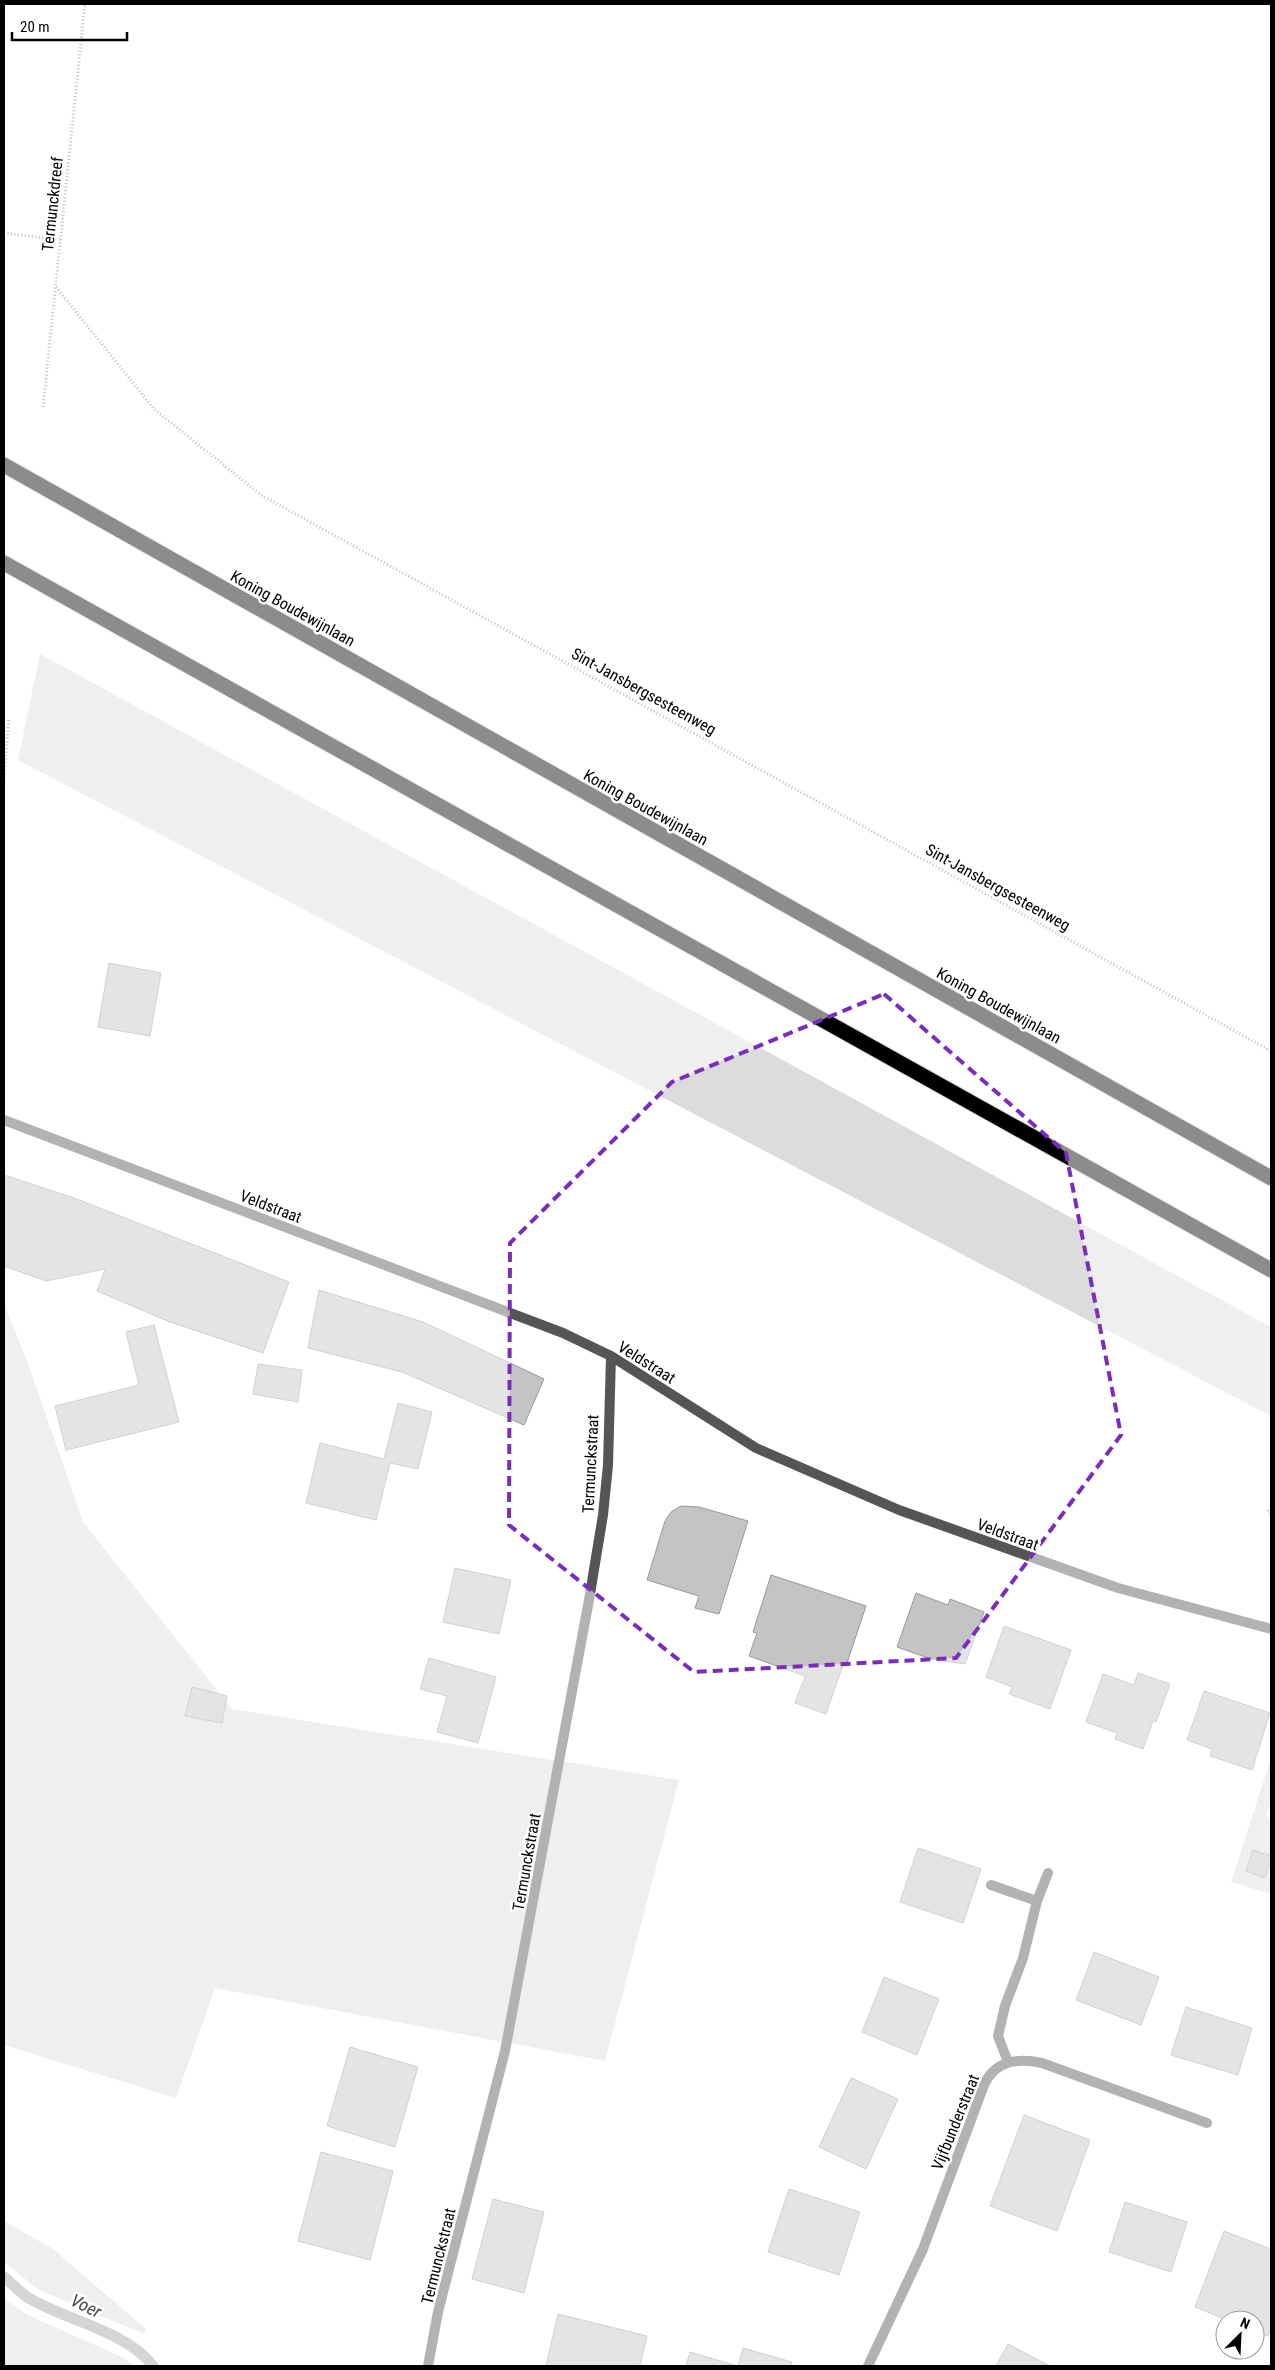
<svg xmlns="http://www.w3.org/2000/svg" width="1275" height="2370" viewBox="0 0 1275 2370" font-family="'Roboto Condensed',sans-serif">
<rect width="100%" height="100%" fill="#fff"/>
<!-- green -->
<path fill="#dcdcdc" d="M40 654 1271 1327V1416L18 760Z
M4 1303 30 1369 83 1522 232 1709 679 1780 605 2061 215 1988 176 2098 4 2045Z
M1271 1758V1803L1266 1816 1271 1818V1856L1253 1850 1246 1871 1265 1878 1269 1864 1271 1865V1894L1231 1882Z
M4 2221 53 2249 146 2329 144 2334 39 2290 4 2262Z
M4 2299 28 2315 124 2358 132 2364V2366H4Z"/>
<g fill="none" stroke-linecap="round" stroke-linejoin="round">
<!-- stream -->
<path stroke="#a3a3a3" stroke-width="11" d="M4 2277C11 2283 19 2291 27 2297 64 2320 127 2331 153 2366"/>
</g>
<!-- building -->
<path fill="#c4c4c4" stroke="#999" d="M109 963 161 973 150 1036 98 1027Z
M4 1175 74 1198 289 1282 263 1353 170 1322 97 1291 105 1269 46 1281 4 1266Z
M319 1290 423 1322 544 1379 524 1425 402 1372 308 1348Z
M154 1325 179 1422 66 1450 55 1406 139 1385 126 1332Z
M258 1364 302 1370 298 1402 253 1394Z
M398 1403 432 1412 418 1469 390 1463 376 1520 306 1503 320 1443 384 1459Z
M681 1506 699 1507 748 1521 719 1614 695 1608 699 1596 647 1580 665 1521 671 1512Z
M455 1568 511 1580 499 1634 443 1622Z
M771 1575 866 1606 847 1663 844 1662 826 1714 795 1703 805 1676 749 1656 757 1633 753 1632Z
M916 1593 948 1605 950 1599 984 1612 965 1664 931 1659 897 1647Z
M1004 1626 1071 1650 1050 1709 1009 1694 1012 1687 986 1677Z
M429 1658 496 1677 478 1743 437 1732 447 1696 420 1689Z
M1138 1673 1170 1684 1156 1722 1153 1721 1143 1749 1115 1739 1117 1733 1086 1722 1103 1674 1134 1685Z
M192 1687 227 1696 222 1723 185 1716Z
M1204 1691 1270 1713 1252 1770 1210 1756 1212 1749 1187 1740Z
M918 1848 981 1869 963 1923 900 1902Z
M1253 1850 1271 1856 1265 1878 1246 1871Z
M1094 1952 1159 1977 1141 2025 1076 2000Z
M884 1977 939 1999 917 2055 862 2032Z
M1186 2007 1252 2028 1238 2075 1171 2055Z
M350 2047 418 2067 395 2147 327 2126Z
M851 2078 898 2099 866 2169 819 2147Z
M1024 2115 1090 2140 1057 2231 990 2206Z
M321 2152 393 2171 370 2260 298 2241Z
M789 2189 860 2212 839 2275 768 2252Z
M493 2199 544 2212 524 2293 472 2279Z
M1125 2202 1187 2222 1171 2272 1109 2252Z
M1224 2231 1271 2249V2329L1268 2336 1255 2331V2320H1227L1195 2307Z
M558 2314 647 2336 640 2366H546Z
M1008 2344 1050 2366H996Z
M743 2348 792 2362 791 2366H738Z
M690 2352 738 2366H686Z"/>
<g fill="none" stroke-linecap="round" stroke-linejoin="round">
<!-- highway casing -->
<g stroke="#dbdbdb" stroke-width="17">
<path id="highway" d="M4 465 1271 1178
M4 563 1271 1270"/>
</g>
<!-- path -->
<path stroke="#777" stroke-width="3" stroke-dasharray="1 2.5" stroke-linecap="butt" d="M4 233 61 240
M56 287 154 409 261 495 1271 1051
M43 407 85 4
M4 777 9 718
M1268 1510 1271 1515"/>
<!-- lane -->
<path stroke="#555" stroke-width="10" d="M991 1885 1037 1901
M1008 2062 998 2036 1005 2006 1023 1958 1037 1901 1048 1873"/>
<!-- street -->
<path stroke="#555" stroke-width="10" d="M4 1120 563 1333 611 1356 756 1448 899 1510 1118 1588 1271 1629
M428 2366 438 2312 505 2051 589 1600 603 1515 608 1465 611 1356
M868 2366 923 2249 984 2085C995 2060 1018 2058 1042 2063L1207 2123"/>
<!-- highway -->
<use href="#highway" stroke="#000" stroke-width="15"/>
</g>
<!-- marked area -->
<path d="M0 0H1275V2370H0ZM884 994 1066 1153 1121 1435 956 1658 694 1672 509 1525 510 1243 672 1082Z" fill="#fff" fill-opacity=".55" fill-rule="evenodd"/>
<path fill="none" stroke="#7b2cbf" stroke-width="4" stroke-dasharray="10 6" stroke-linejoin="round" d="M884 994 1066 1153 1121 1435 956 1658 694 1672 509 1525 510 1243 672 1082Z"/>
<g text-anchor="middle" stroke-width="5" stroke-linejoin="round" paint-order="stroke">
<!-- street labels -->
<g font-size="16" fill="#000" stroke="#fff">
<text transform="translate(52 204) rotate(-84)" y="6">Termunckdreef</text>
<text transform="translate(293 608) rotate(29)" y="6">Koning Boudewijnlaan</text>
<text transform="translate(644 691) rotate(29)" y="6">Sint-Jansbergsesteenweg</text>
<text transform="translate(646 807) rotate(29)" y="6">Koning Boudewijnlaan</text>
<text transform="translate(998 887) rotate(29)" y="6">Sint-Jansbergsesteenweg</text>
<text transform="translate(999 1005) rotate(29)" y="6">Koning Boudewijnlaan</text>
<text transform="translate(271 1206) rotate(21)" y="6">Veldstraat</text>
<text transform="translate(647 1362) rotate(32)" y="6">Veldstraat</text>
<text transform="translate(590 1464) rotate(-87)" y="6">Termunckstraat</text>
<text transform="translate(1008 1534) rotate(20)" y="6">Veldstraat</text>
<text transform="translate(526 1862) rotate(-80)" y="6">Termunckstraat</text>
<text transform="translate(955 2122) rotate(-68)" y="6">Vijfbunderstraat</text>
<text transform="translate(438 2256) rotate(-76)" y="6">Termunckstraat</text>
</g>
<!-- water labels -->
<g font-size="18" font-style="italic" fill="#444" stroke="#fff">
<text transform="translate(86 2306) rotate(26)" y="6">Voer</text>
</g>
</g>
<!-- border -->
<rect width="1275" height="2370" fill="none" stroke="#000000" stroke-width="10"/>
<!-- north arrow -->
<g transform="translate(1240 2335) rotate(24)"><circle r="24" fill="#ffffff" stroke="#999999"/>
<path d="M0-4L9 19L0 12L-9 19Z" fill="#000000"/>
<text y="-8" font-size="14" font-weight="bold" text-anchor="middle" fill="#000000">N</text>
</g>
<!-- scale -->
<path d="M12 32v8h115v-8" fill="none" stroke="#000000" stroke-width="2.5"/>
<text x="20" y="32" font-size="15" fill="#000000" stroke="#ffffff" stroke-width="4" paint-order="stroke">20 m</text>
</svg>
